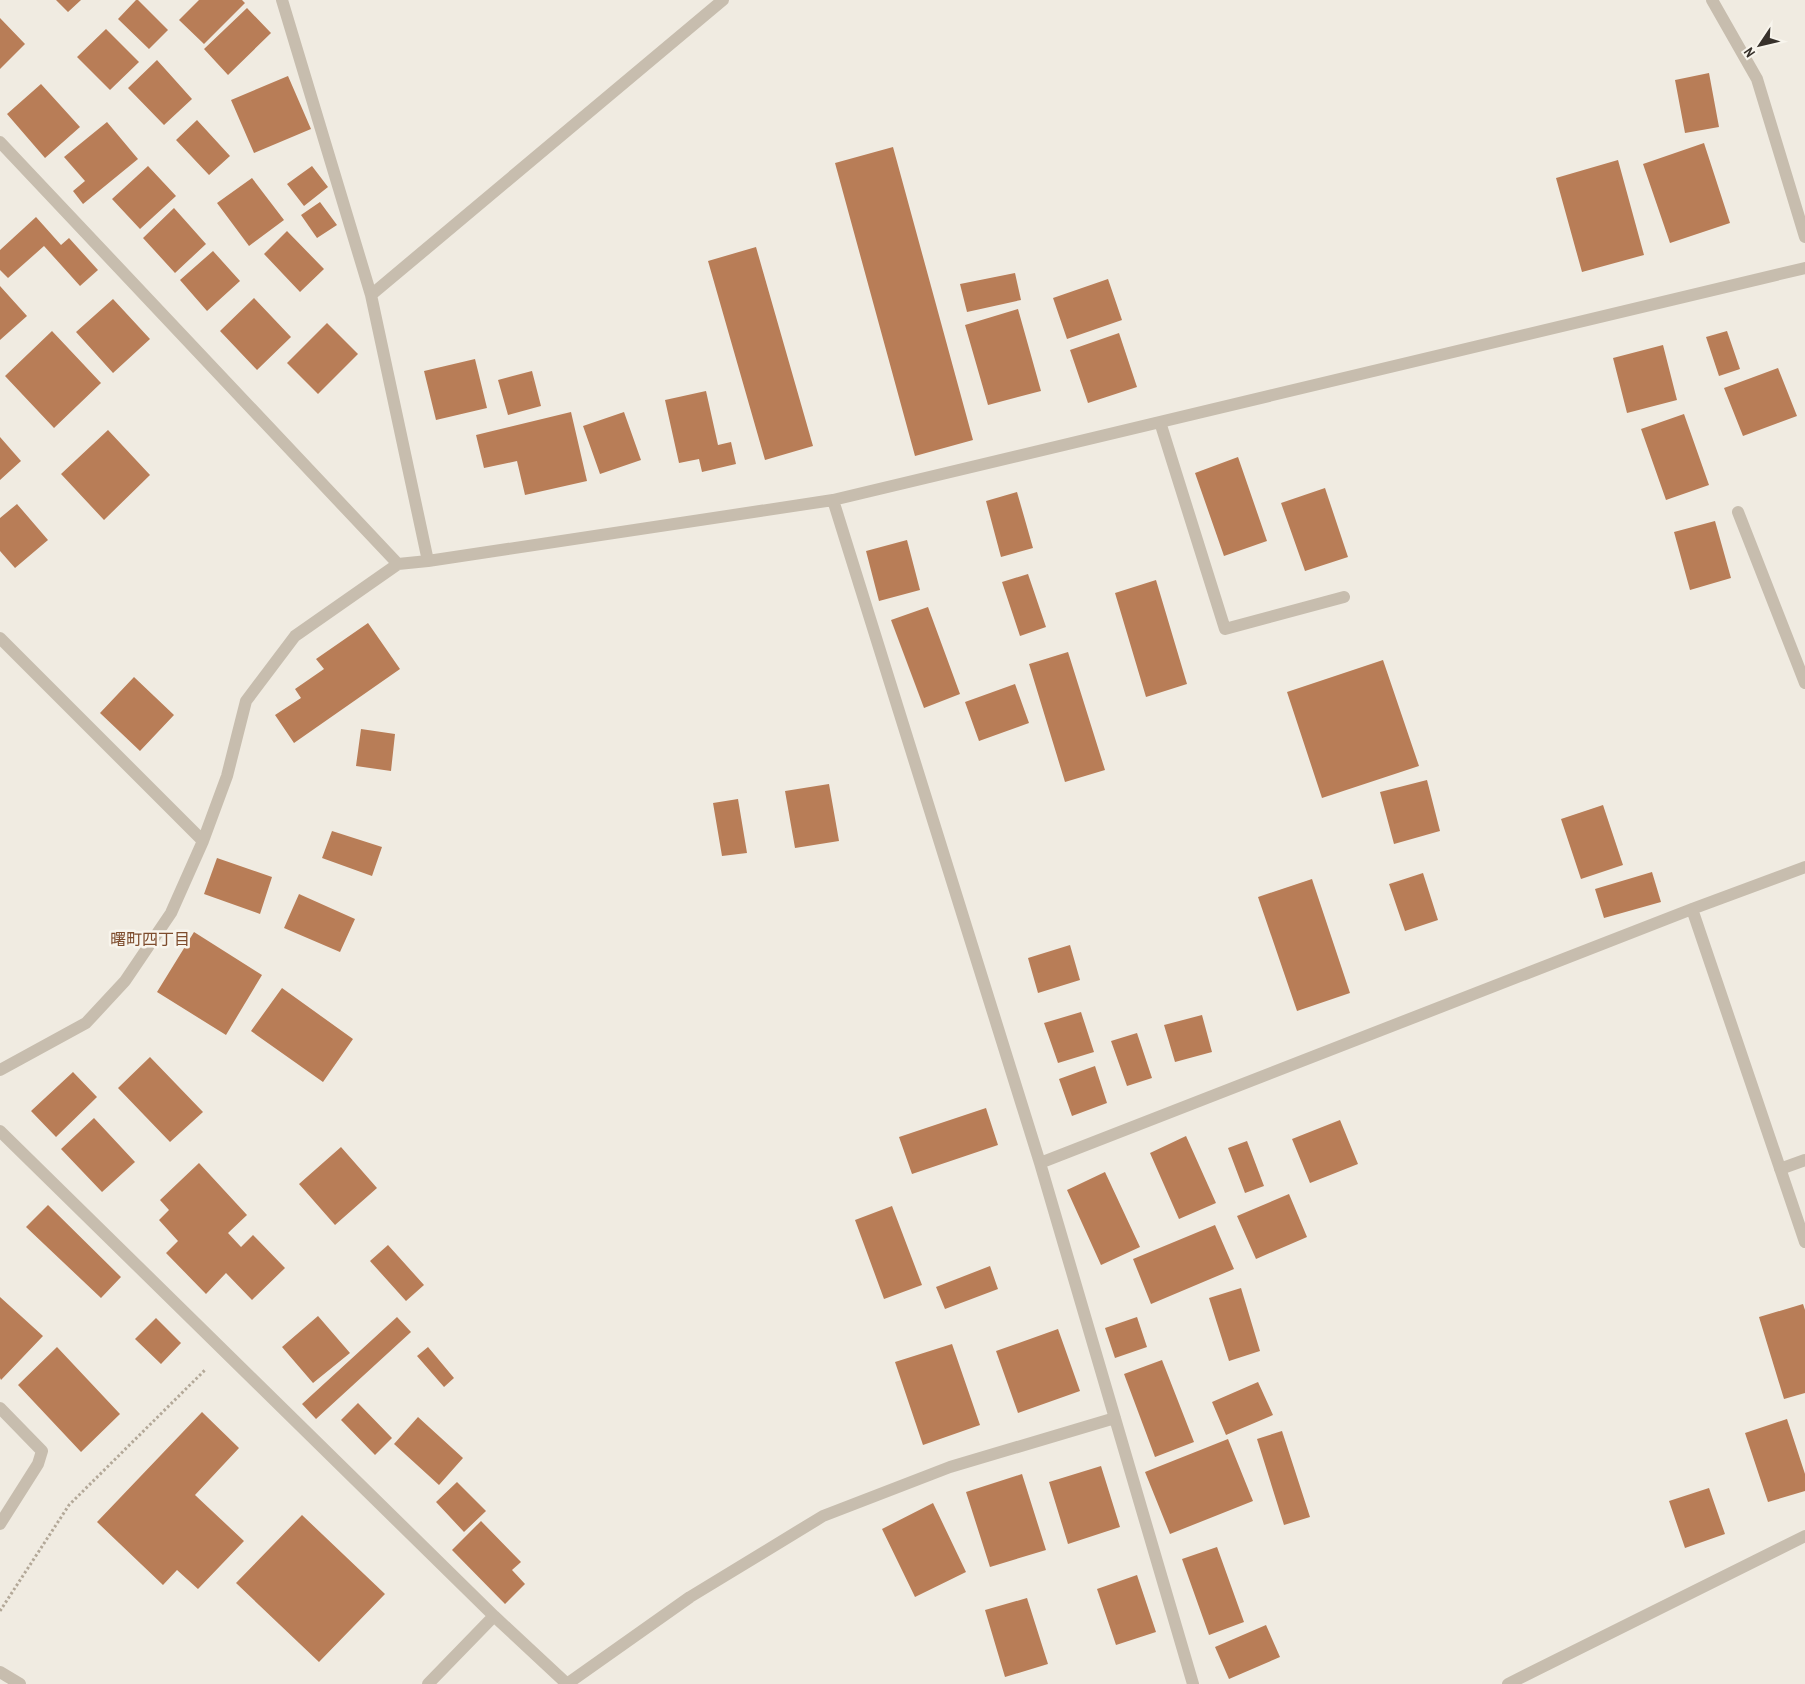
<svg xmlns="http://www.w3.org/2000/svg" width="1805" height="1684" viewBox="0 0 1805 1684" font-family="'Archivo Narrow','Noto Sans JP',sans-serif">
<rect width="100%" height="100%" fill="#f0ebe1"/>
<!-- building -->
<path fill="#b87d57" d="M56 0H81L68 12Z
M136 0H138L168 30 149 49 118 19Z
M199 0H242L245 3 204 44 179 20Z
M247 8 271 33 228 75 204 49Z
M0 18 25 44 0 69Z
M106 29 139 62 110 90 77 57Z
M157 60 192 99 164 125 128 88Z
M1709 73 1719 127 1685 133 1675 80Z
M288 76 311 129 254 153 231 100Z
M41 84 80 127 45 158 7 114Z
M197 120 230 156 209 175 176 140Z
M107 122 138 159 83 204 73 191 85 181 64 157Z
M1704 143 1730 223 1670 243 1643 164Z
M893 147 973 440 915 456 835 163Z
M1618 160 1644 255 1582 272 1556 178Z
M148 166 176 196 140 229 112 199Z
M312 166 328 187 304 206 287 184Z
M252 178 284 220 249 246 217 203Z
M320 202 337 225 317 238 301 215Z
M174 208 206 244 175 273 143 238Z
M36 217 61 245 69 238 98 270 80 286 44 246 8 278 0 270V250Z
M287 231 324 269 300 292 264 254Z
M756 247 813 446 765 460 708 261Z
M213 251 240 281 207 311 180 280Z
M1015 273 1021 300 967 312 960 284Z
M1108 279 1122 320 1067 339 1053 298Z
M0 286 27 316 0 340Z
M254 298 291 337 257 370 220 331Z
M113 299 150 339 113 373 76 332Z
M1018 309 1041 391 988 405 965 325Z
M327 323 358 354 318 394 287 363Z
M52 331 101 383 54 428 5 376Z
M1727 331 1740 369 1719 376 1706 337Z
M1119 333 1137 387 1088 403 1070 350Z
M1663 345 1677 400 1627 413 1613 358Z
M475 359 487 408 436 420 424 371Z
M1778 368 1797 416 1743 436 1724 388Z
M532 371 541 406 508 415 498 380Z
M706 391 718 445 731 442 736 464 702 472 699 459 679 463 665 400Z
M571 412 587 481 525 495 517 461 484 468 476 435Z
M624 412 641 460 600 474 583 426Z
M1684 414 1709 485 1666 500 1641 429Z
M108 430 150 475 104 520 61 474Z
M0 437 21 461 0 480Z
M1238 457 1267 541 1224 556 1195 473Z
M1325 488 1348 557 1305 571 1281 503Z
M1017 492 1033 548 1001 557 986 501Z
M17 504 48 540 15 568 0 551V518Z
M1715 521 1731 578 1690 590 1674 532Z
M907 540 920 590 879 601 866 551Z
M1028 574 1046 627 1020 636 1002 582Z
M1156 580 1187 684 1146 697 1115 593Z
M928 607 960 694 924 708 891 620Z
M368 623 400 669 294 743 275 715 301 698 295 689 324 669 316 659Z
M1068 652 1105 770 1065 782 1029 664Z
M1383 660 1419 766 1322 798 1287 692Z
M134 677 174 715 140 751 100 713Z
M1015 684 1029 723 979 741 965 702Z
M361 729 395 734 391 771 356 766Z
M1427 780 1440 831 1394 844 1380 792Z
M829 784 839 841 795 848 785 791Z
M738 799 747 853 722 856 713 803Z
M1603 805 1623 865 1581 879 1561 819Z
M332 831 382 847 372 876 322 858Z
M217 858 272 877 260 914 204 894Z
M1652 872 1661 902 1604 918 1595 889Z
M1423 873 1438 920 1405 931 1389 884Z
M1312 879 1350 993 1297 1011 1258 897Z
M299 894 355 919 340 952 284 928Z
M194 932 262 975 226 1035 157 992Z
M1070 945 1080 980 1038 993 1028 958Z
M282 988 353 1039 323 1082 251 1031Z
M1081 1012 1094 1052 1058 1063 1044 1023Z
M1202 1015 1212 1052 1175 1062 1164 1025Z
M1137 1033 1152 1078 1127 1086 1111 1041Z
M150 1057 203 1112 170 1142 118 1088Z
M1095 1066 1107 1103 1072 1116 1059 1079Z
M73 1072 97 1097 56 1137 31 1111Z
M986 1108 998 1145 912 1174 899 1137Z
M94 1118 135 1162 102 1192 61 1149Z
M1340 1120 1358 1164 1310 1183 1292 1139Z
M1186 1136 1216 1203 1179 1219 1150 1153Z
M1247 1141 1264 1186 1245 1193 1228 1148Z
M341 1147 377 1188 335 1225 299 1184Z
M199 1163 247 1215 228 1233 241 1247 253 1235 285 1268 252 1300 226 1273 206 1294 166 1253 178 1241 159 1220 169 1210 160 1200Z
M1105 1172 1140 1247 1101 1265 1067 1190Z
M1289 1194 1307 1237 1256 1259 1237 1216Z
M48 1205 121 1277 101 1298 26 1227Z
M892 1206 922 1285 884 1299 855 1220Z
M1215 1225 1234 1269 1151 1304 1133 1259Z
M388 1245 424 1285 406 1301 370 1261Z
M990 1266 998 1289 945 1309 936 1287Z
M1241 1288 1260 1351 1229 1361 1209 1298Z
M0 1297 43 1336 1 1380 0 1378Z
M1803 1304 1805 1310V1393L1784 1399 1759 1317Z
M318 1316 350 1353 313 1383 282 1347Z
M397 1317 411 1332 316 1419 302 1404Z
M1137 1317 1147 1347 1115 1358 1105 1328Z
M156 1318 181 1343 161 1364 135 1339Z
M1058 1329 1080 1391 1018 1413 996 1351Z
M952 1344 980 1425 923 1445 895 1362Z
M57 1347 120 1414 81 1452 18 1385Z
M428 1347 454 1378 444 1387 417 1356Z
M1162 1360 1194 1442 1155 1457 1124 1374Z
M1258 1382 1273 1415 1226 1435 1212 1402Z
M358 1403 392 1438 375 1455 341 1420Z
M202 1412 239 1448 195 1495 244 1541 198 1589 177 1570 163 1585 97 1522Z
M418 1417 463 1458 439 1485 394 1444Z
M1787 1419 1805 1474V1491L1768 1502 1745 1433Z
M1282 1431 1310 1517 1284 1525 1257 1439Z
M1228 1439 1253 1501 1170 1534 1145 1472Z
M1101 1466 1120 1527 1068 1544 1049 1482Z
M1022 1474 1046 1550 990 1567 966 1492Z
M457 1482 486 1511 464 1532 436 1502Z
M1709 1488 1725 1534 1685 1548 1669 1501Z
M933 1503 966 1572 915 1597 882 1529Z
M302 1515 385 1594 319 1662 236 1583Z
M481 1521 521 1562 512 1570 525 1584 505 1604 452 1550Z
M1217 1547 1244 1622 1209 1635 1182 1559Z
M1137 1575 1156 1632 1116 1645 1097 1589Z
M1027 1598 1048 1664 1005 1677 985 1610Z
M1266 1625 1280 1657 1229 1679 1215 1647Z"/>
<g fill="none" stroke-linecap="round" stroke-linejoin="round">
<!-- path -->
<path stroke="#b3a898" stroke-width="3" stroke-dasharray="2.5 2.5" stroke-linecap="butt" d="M0 1611 69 1505 206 1369"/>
<!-- minor -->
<path stroke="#c7bdae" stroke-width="12" d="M282 0 371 295 428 561
M1712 0 1757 79 1805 237
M0 142 398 564
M371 295 723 0
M1160 422 1225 629 1344 597
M833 500 1040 1163 1193 1684
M1738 512 1805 683
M0 638 203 841
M1692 909 1805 1242
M0 1070 86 1023 125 981 171 913 203 841 227 776 246 701 295 636 398 564 428 561 833 500 1805 268
M0 1131 494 1616 428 1684
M1040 1163 1692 909 1805 867
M1780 1169 1805 1160
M0 1408 42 1451 38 1464 0 1524
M494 1616 567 1684 690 1597 823 1516 950 1467 1115 1418
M1508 1684 1805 1536"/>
<!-- tertiary -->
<path stroke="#c7bdae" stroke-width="12" d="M0 1672 20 1684"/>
</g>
<g text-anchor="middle" stroke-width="5" stroke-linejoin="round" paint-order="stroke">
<!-- neighbourhood labels -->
<g font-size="16" fill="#7d4c2d" stroke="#f8f5ed">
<text x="150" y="945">曙町四丁目</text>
</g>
</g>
<!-- north arrow -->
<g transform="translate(1760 45) rotate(235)" stroke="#f8f5ed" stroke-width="4" paint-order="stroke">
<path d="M0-4L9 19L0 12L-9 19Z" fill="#37312b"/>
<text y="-8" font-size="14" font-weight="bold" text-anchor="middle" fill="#37312b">N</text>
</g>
</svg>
